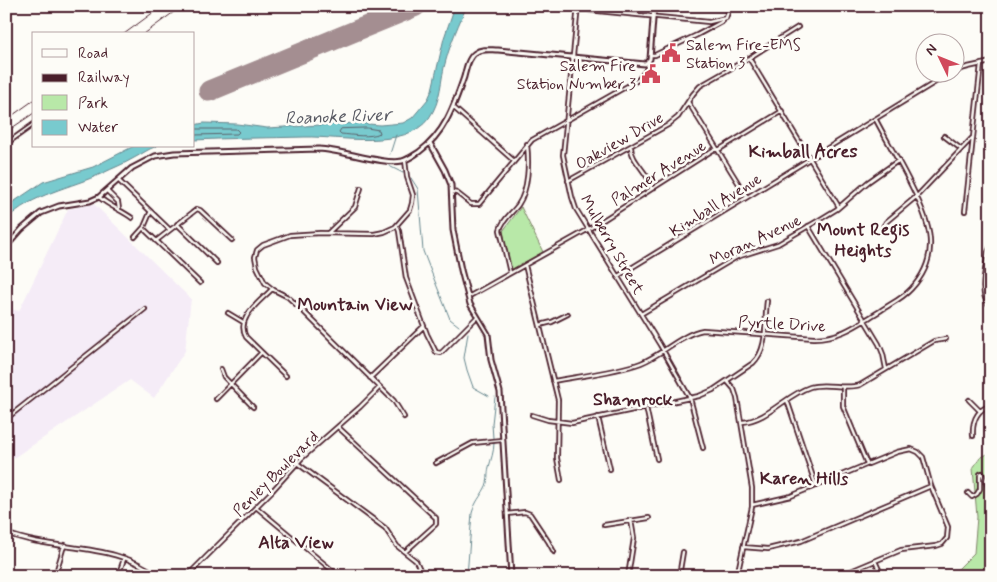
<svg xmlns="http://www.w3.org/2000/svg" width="997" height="582" viewBox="0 0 997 582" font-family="Mynerve,sans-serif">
<rect width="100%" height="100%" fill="#fdfcf7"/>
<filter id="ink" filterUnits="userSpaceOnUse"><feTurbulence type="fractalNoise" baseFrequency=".02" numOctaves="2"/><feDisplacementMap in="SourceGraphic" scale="10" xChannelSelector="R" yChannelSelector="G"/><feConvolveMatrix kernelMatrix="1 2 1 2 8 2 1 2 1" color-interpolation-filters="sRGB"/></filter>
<g filter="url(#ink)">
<!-- built -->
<path fill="#f5ecf7" d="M94 204 191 299 185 351 154 398 130 380 6 463V308L19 311 68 209Z"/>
<!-- green -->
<path fill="#b8e8a8" stroke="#81846a" d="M521 207 543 252 512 269 510 268 503 231Z
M991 452V576H951L974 553 977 517 973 468 980 458Z"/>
<!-- water -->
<path fill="#78cace" stroke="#66868d" d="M455 6H467C459 23 451 42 446 60 440 79 442 100 429 118 405 151 339 136 305 137 268 138 231 138 194 140V125L204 123 237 124 267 128 357 123 380 125 403 123 412 118 418 111 428 99 432 90 444 38Z
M134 146H157C148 149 142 154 134 158 124 164 113 168 103 173 71 188 31 194 6 220V207L43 182 93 167Z"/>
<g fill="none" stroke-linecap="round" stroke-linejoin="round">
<!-- shore -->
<path stroke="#5c636c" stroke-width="1" d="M367 128 379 130 380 133C370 138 353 135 341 134L339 132 341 129Z
M194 129H236L239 132 237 134 194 135"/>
<!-- stream -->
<path stroke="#66868d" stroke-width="1" d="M390 154 396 135
M389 166 403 173
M411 178 418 189 423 251 428 264 450 319 459 326
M468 333 464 358 467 370 473 387 489 396
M493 438 492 424 495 397
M467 576 472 513C476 500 480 498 485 488 489 481 487 474 489 467 491 459 494 452 494 443"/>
<!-- runway -->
<path stroke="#a48e91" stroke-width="21" d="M209 91 416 6"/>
<!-- minor casing -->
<g stroke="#4a1f2b" stroke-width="6">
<path id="minor" d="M547 6 709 22 726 18
M578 6 563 155 572 197 576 209 660 345 690 398 703 448
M726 18 730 6
M650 55H655L697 35 723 21
M749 58 839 207
M954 71 968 67 991 62
M688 102 747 197
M453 107 514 161
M944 136 961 149
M6 144 34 124
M631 147C631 162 650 173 651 188
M118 180 170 230
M568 181 668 125 678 117 693 94 700 86 749 58 798 27
M107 191 118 202 119 209
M452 192 457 193 471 204H479L532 140 638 80 646 70 649 61
M99 197C109 206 121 210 132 218
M965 211 981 64
M177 224 217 263
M397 226 399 231 406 278 427 334 436 352 441 353 477 317
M808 226 879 344 883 354 886 369
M883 227 886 222 917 196 972 138
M143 228 200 283
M328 233 355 207 361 188
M135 237 144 227 150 213
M156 241 197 209 200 210 232 240
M991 246 988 252C986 269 977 295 991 307
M525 265 558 400 557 458 561 480
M510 273 500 230C502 220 512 213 518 205 529 189 529 162 527 144
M618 276 952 72
M272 289C261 301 235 318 246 337L286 376
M468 297 589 229 713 150 720 149 782 111
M228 313 243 322
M641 314 737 257 778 244 819 220 837 209 868 182 899 160
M540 325 552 322 568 314
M221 369 224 377 253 407
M370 378 424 326
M553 381C580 376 616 372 641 363 662 355 681 334 703 330L814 338C841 338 858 324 880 311 890 304 902 299 911 289 942 256 930 223 912 187 901 164 888 143 876 120
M727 381 734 389 737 398 752 488V507L737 576
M843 387V406L867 464
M216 399 261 353
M787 400 816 486
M969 400 980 411
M646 407 657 459
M532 415 548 420 572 423 699 396 713 390 753 363C769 348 764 321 767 301
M404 417 394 401 302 310 288 297 274 290 265 283 257 267 255 257 257 250 263 245 290 235 320 233 374 234 384 232 395 227 410 210 412 203 413 195 407 177 405 160
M598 417 610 469
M6 419 145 309
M742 422C768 420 786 395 810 387 826 382 844 390 860 385L934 341 946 339
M338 427 436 518V524L405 552
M973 436C972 422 976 410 991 405
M297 463 385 528 397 546 416 561 423 576
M436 463 473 443 502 440
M968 493 972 497 977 494 980 489V474L982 473 991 493
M752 505 791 496 897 452 911 449 918 452 923 457 931 486 948 527 947 538 942 544 936 546 901 550 839 576
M256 507 339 576
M507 514 525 512 530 514 548 541 554 552
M604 525 649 518
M6 533C54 552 116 542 158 576
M743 547 768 549 801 541 931 486
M875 561 882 576
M55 576 63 549 65 545
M118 576 124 559
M187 576 272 491 302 458 360 407 380 387
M628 576 634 538 631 520
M679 576 683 552"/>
</g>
<!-- tertiary casing -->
<g stroke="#4a1f2b" stroke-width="7">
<path id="tertiary" d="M430 143 445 170 451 185 453 230 461 270 470 304 488 334 491 360 500 392 511 576
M6 247 22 229 41 213 59 206 90 201 99 197 132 168 155 156 174 153 319 149C341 150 384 165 402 161 409 159 414 155 419 152 445 133 454 106 464 77 466 69 468 58 475 53 482 48 490 50 498 50L645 64 650 59 654 6"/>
</g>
<!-- minor -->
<use href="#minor" stroke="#fdfcf7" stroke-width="2.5"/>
<!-- tertiary -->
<use href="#tertiary" stroke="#fdfcf7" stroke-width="3"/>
<!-- rail -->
<path stroke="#4a1f2b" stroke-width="1" d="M124 34 162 6
M144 34 182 6
M6 120 34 100
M6 132 34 113"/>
</g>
</g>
<!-- icons -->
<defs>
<g id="civic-bare" transform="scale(1.5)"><path d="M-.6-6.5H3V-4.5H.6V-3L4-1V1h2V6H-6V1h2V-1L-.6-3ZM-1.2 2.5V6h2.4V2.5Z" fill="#d1495b" stroke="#fdfcf7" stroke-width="2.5" paint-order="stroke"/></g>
</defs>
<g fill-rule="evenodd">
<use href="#civic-bare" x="671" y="53"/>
<use href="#civic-bare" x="651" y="74"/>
</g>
<g text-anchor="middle" stroke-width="5" stroke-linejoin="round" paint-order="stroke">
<!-- poi labels -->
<g font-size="16" fill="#4a1f2b" stroke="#fdfcf7" text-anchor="start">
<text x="686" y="50">Salem Fire-EMS<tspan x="686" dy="18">Station 3</tspan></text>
<text x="636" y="71" text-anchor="end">Salem Fire<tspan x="636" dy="18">Station Number 3</tspan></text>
</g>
<!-- street labels -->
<g font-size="16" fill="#4a1f2b" stroke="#fdfcf7">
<text transform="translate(619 140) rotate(-30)" y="6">Oakview Drive</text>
<text transform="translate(658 172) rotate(-32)" y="6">Palmer Avenue</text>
<text transform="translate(715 204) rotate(-32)" y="6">Kimball Avenue</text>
<text transform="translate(755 239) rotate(-25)" y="6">Moran Avenue</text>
<text transform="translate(613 244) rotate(60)" y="6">Mulberry Street</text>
<text transform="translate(782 323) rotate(3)" y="6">Pyrtle Drive</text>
<text transform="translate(275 473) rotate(-45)" y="6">Penley Boulevard</text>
</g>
<!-- water labels -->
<g font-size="18" font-style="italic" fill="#5a5b64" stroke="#fdfcf7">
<text transform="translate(338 116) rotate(-2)" y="6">Roanoke River</text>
</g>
<!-- neighbourhood labels -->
<g font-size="18" font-weight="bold" fill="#4a1f2b" stroke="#fdfcf7">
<text x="803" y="157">Kimball Acres</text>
<text x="863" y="235">Mount Regis<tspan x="863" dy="21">Heights</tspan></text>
<text x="355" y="310">Mountain View</text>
<text x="633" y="405">Shamrock</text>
<text x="804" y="484">Karen Hills</text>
<text x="296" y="548">Alta View</text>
</g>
</g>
<!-- margin -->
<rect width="997" height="582" fill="none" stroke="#fdfcf7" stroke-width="25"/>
<rect x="12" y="12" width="972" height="557" fill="none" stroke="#4a1f2b" stroke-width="2" filter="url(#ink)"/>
<!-- legend -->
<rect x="32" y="32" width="162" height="115" fill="#fdfcf7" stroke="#b5a4a5"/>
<rect x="42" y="49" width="25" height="8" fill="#fdfcf7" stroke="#b5a4a5"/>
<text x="78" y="58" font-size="15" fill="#4a1f2b">Road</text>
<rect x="42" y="74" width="25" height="8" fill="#4a1f2b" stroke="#b5a4a5"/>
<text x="78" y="82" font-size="15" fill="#4a1f2b">Railway</text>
<rect x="42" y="95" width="25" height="15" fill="#b8e8a8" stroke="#b5a4a5"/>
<text x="78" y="108" font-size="15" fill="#4a1f2b">Park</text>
<rect x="42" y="120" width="25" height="15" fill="#78cace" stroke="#b5a4a5"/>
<text x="78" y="132" font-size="15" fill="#4a1f2b">Water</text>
<!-- north arrow -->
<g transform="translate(940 58) rotate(313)"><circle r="24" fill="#fdfcf7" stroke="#b5a4a5"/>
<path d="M0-4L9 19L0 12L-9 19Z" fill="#d1495b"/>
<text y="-8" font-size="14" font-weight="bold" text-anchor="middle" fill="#4a1f2b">N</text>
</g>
</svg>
